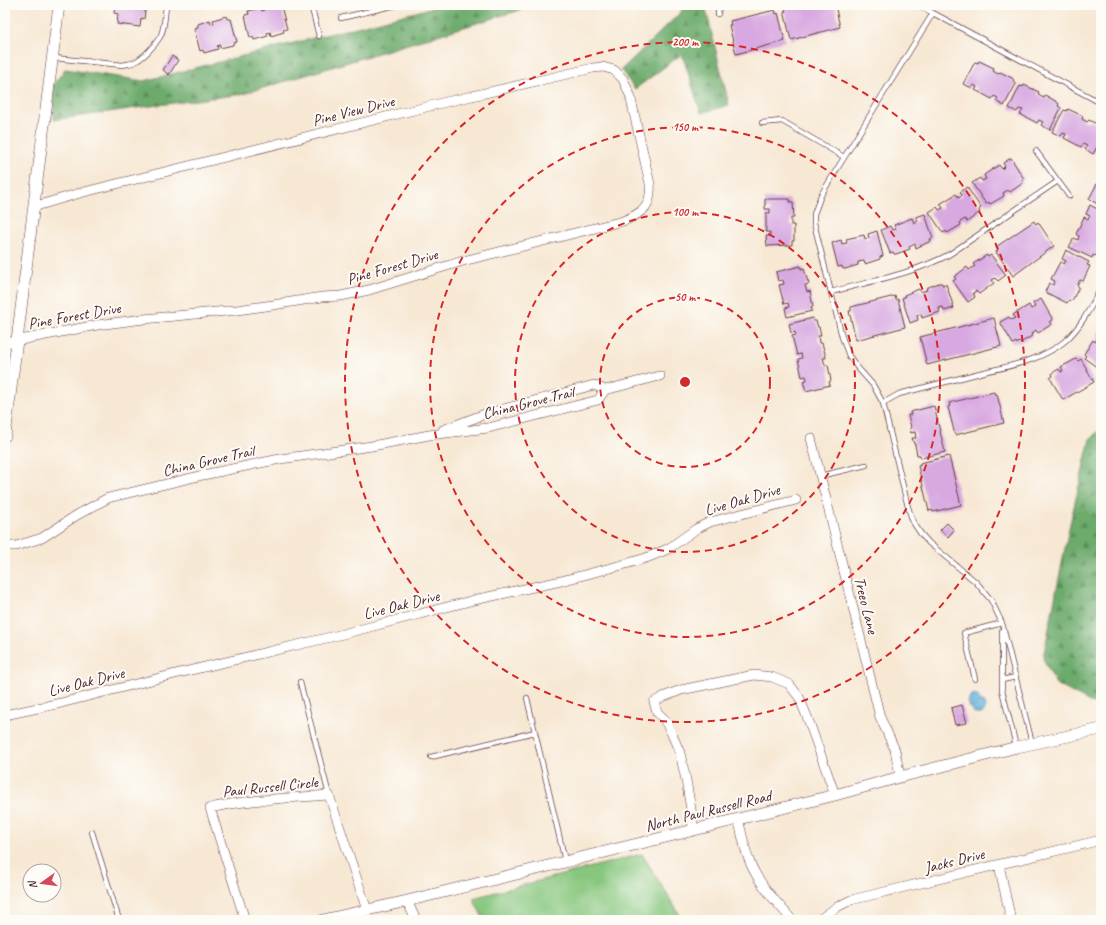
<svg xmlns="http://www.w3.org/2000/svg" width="1106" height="925" viewBox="0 0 1106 925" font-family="Caveat,sans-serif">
<defs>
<pattern id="forest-firs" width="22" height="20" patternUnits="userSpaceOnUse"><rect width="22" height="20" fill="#6cab6c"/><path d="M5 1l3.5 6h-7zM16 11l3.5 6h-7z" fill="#5b8b59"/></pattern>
<pattern id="water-waves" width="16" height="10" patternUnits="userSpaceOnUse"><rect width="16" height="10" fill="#5db1d9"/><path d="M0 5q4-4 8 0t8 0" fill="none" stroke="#4f8fb0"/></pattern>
</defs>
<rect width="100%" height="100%" fill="#fdfcf7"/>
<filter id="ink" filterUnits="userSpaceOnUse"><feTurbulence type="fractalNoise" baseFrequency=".025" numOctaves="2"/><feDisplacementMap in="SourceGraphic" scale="8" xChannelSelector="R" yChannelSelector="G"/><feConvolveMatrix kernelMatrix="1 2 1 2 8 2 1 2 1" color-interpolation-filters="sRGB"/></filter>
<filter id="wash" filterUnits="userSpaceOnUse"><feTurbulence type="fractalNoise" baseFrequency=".012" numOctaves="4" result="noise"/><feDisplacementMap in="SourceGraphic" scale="16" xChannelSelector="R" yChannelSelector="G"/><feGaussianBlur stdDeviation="0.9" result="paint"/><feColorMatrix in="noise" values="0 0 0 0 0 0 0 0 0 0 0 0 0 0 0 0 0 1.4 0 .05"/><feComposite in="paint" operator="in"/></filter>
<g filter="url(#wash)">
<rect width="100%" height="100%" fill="#f7e8d4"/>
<!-- grass -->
<path fill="#86c67d" stroke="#687254" d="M642 854 683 920H484L473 898Z"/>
<!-- forest -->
<path fill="url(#forest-firs)" stroke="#5b654c" d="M443 5H537L243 94 143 107 54 120 53 85 65 69 144 81Z
M679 5H705L729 105 701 113 682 54 635 89 621 70 682 11Z
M1101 428V708L1056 684 1043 658 1069 528 1090 439Z"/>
<!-- water -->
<path fill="url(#water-waves)" stroke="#546882" d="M975 694C978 696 979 698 982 701 992 712 974 724 968 702L970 696Z"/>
<g id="blocks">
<!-- building -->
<path fill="#d8a9e1" d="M115 5H146L144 19 141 18 140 27 117 24 118 14 114 13Z
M272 5H277L278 7 281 6 287 29 283 30 284 32 271 36 270 32 267 33 268 36 254 40 253 37 250 38 245 15 249 14 248 11 261 8 262 11 264 10V7Z
M795 5H835L840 27 791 40 784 11H786L785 7Z
M775 10 776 14 778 13 785 41 736 54 729 25H731L730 21Z
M226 16 227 19H231L237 42 233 43V45L220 48V45L217 46 218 49 204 53 203 50 200 51 194 28 198 27V24L210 20 211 24 214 23 213 20Z
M172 56 178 60 169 75 163 70Z
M979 61 994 68 993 71 998 74 1000 72 1012 78 1014 80 1013 82 1016 84 1004 106 996 101 998 98 994 96 992 99 975 90 977 87 974 85 972 88 963 84 975 62 978 63Z
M1024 85 1039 92 1038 95 1044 98 1045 95 1057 102 1059 104 1058 106 1061 108 1050 130 1041 125 1043 122 1039 120 1037 123 1020 114 1023 110 1019 109 1017 112 1009 108 1020 86 1023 87Z
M1068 109 1083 116 1082 119 1087 122 1089 120 1101 126V140L1093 154 1085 149 1087 146 1083 144 1081 147 1064 138 1066 134 1063 133 1061 136 1052 132 1064 110 1067 111Z
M1011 158 1024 179 1022 181 1023 183 1010 192 1008 190 1003 193 1004 196 992 203 990 204 989 202 986 204 972 183 980 178 982 181 986 179 984 175 999 165 1002 169 1005 166 1003 163Z
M1101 176V206L1089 199Z
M967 187 981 208 979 210 980 212 967 222 965 219 960 222 961 225 949 232 947 233 946 231 943 233 929 212 937 207 939 210 943 208 940 204 956 194 959 198 962 195 960 192Z
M765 199H790V202H793L794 218H791V225H794V241H792V245L767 246 766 236H770V232H766V213H770V209H765Z
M1090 205 1101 211V246L1097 254 1095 256 1093 255 1092 258 1069 247 1074 238 1078 240 1079 236 1076 234 1084 217 1088 219 1090 216 1086 214Z
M925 214 933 238 930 239 931 241 916 248 915 244 909 247 910 249 896 254H894L893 252 890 253 881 230 890 226 892 230 896 229 894 225 912 218 914 223 918 221 916 217Z
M1034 221 1036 224 1038 222 1054 246 1013 276 996 252 998 250 996 247Z
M877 231 883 256 880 257V259L865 264 864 261 858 262V265L845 269 842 268V266L838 267 832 243 841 240 842 244 847 243 846 239 864 235 865 239 869 238 868 234Z
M1066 250 1089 262 1087 265 1090 266 1083 281 1080 280 1077 285 1079 287 1073 299 1071 301 1069 300 1067 303 1045 292 1049 283 1053 285 1055 281 1051 279 1060 262 1064 264 1066 261 1062 259Z
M987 255 988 257 991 255 1006 275 998 281 995 278 992 280 994 283 979 294 976 291 973 293 975 297 968 302 953 281 956 279 954 277 967 267 969 270 975 266 973 264Z
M801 266V269L804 268 806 276 809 284 805 285 807 292 810 291 813 307 811 308 812 311 787 317 785 308 789 307 788 303 784 304 779 285 784 284 783 280 778 281 776 272Z
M939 283H942V285L946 284 954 308 944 311 943 307 939 308 940 312 922 318 921 314 917 315 918 320 910 323 902 298 905 297 904 295 919 289 921 292 927 290 926 288Z
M895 296 896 300 898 299 905 327 856 340 849 311H851V307Z
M1041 299 1053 320 1050 322 1052 324 1038 333 1036 330 1031 334 1032 336 1020 343 1019 342 1017 344 1016 342 1013 344 1000 322 1009 317 1011 320 1015 318 1013 315 1029 305 1031 309 1035 307 1033 303Z
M813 318 814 321H816L818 327H819L821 336H818L819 343H822L824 350 826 358H823L825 365H828L831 381 829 382 830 385 806 391 803 381 807 380 806 376 802 377 798 359 802 358 801 354 797 355 792 336 796 335 795 332 791 333 789 324Z
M994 318 1001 346 927 365 920 337Z
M1101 329V370L1084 358 1086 356 1084 354 1093 340 1095 342 1099 337 1097 335Z
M1076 359 1078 361 1081 359 1094 382 1063 400 1050 378 1053 376 1052 373 1059 369 1061 372 1063 371 1061 367Z
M994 392 995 395 997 394 1004 423 955 435 948 407 950 406 949 403Z
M934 406 945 452 921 458 920 455H917L915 444H914L912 438H916L915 432 911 433 910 428 911 427 908 415H911L910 412Z
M949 456 961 505 933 512 932 510 929 511 918 466 921 465 920 463Z
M947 523 954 530 948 537 940 530Z
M962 705 967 723 955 725 951 708Z"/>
</g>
</g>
<g filter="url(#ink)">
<use href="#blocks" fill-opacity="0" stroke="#643d44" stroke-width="1"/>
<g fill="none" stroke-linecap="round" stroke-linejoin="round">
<!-- service casing -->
<g stroke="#643d44" stroke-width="6">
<path id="service" d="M311 5 319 36
M918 5 1101 103
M933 13 821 195 814 214V223L842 337 849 356 857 367 873 385 883 403 908 507 913 522 921 534 929 543 976 582 991 600 1002 623 1032 743
M718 14 719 5
M341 18 396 5
M54 58 123 65C126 64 129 64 132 63 142 60 155 45 160 37 165 28 165 15 166 5
M762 123 782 121 844 157
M1036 151 1069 196
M831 292C871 281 913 274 950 254L1058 181
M883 403 899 394C926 387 953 380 980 373 1009 366 1041 361 1065 341 1081 327 1091 307 1101 288
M820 476 866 465
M1002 631V690L1016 746
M975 679 964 633 1002 623
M1002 680 1016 677
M300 682 329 795
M527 698 565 861
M431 757 535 732
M92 832 119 920"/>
</g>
<!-- minor casing -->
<g stroke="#643d44" stroke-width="10">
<path id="minor" d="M5 343 97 325 144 319 237 310 273 305 322 297 341 296 369 290 463 261 623 221C643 213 652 206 650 184L630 95 623 79 614 70 603 67 593 68 446 102 80 193 33 207
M443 430 485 414 594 385 605 390 660 376
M811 438 880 717 895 750 900 777
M5 546H16L42 538 77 515 108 498 203 475 280 459 372 446 429 435 488 428 598 400 605 390
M5 715 61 703 179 673 335 636 474 600 561 581 622 565 646 558 668 549 696 529 710 522 796 500
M738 819C742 833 744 847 749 860 758 884 777 902 792 920
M693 830 692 815 686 780 680 753 671 732 664 719 657 712 654 702 663 697 681 690 754 675 772 677 789 684 799 697 808 719 835 795
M999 865 1011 920
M407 901 416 920
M245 920 210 808C249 799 290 798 329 795L367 910
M819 920 837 907 851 900 1101 840"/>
</g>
<!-- tertiary casing -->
<g stroke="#643d44" stroke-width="12">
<path id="tertiary" d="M5 436 59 5
M323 920 407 901 835 795 900 777 1017 747 1101 729"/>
</g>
<!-- service -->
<use href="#service" stroke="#fff" stroke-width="4.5"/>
<!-- minor -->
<use href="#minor" stroke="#fff" stroke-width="9"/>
<!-- tertiary -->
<use href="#tertiary" stroke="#fff" stroke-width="11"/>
</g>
</g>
<!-- distance rings -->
<g fill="none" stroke="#d62828" stroke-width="2" stroke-dasharray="7 5">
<circle cx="685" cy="382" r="85"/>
<circle cx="685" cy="382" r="170"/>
<circle cx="685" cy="382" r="255"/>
<circle cx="685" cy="382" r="340"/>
</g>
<g text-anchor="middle" stroke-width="4" stroke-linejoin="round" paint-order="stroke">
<!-- street labels -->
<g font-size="16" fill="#4a1f2b" stroke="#fdfcf7">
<text transform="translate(353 110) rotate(-14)" y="6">Pine View Drive</text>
<text transform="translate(392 266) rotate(-16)" y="6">Pine Forest Drive</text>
<text transform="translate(74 315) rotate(-10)" y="6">Pine Forest Drive</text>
<text transform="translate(528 402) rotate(-14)" y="6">China Grove Trail</text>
<text transform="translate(208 460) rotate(-13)" y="6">China Grove Trail</text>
<text transform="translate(742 499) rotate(-16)" y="6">Live Oak Drive</text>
<text transform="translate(401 604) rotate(-14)" y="6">Live Oak Drive</text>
<text transform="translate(867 605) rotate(76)" y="6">Treeo Lane</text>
<text transform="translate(86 681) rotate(-14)" y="6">Live Oak Drive</text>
<text transform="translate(270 786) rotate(-6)" y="6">Paul Russell Circle</text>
<text transform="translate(708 810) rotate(-14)" y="6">North Paul Russell Road</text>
<text transform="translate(954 860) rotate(-14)" y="6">Jacks Drive</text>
</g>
</g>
<circle cx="685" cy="382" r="6" fill="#d62828" stroke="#fdfcf7" stroke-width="2"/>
<g font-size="12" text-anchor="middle" font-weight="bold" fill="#d62828" stroke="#fdfcf7" stroke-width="4" stroke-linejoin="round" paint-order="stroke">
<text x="685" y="46">200 m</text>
<text x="685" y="131">150 m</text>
<text x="685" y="216">100 m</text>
<text x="685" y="301">50 m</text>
</g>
<!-- margin -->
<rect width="1106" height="925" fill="none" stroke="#fdfcf7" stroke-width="20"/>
<!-- north arrow -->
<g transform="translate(42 883) rotate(256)"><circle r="19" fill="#fdfcf7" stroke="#b5a4a5"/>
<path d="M0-3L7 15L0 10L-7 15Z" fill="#d1495b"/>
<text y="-6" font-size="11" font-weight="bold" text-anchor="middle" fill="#4a1f2b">N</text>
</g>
</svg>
